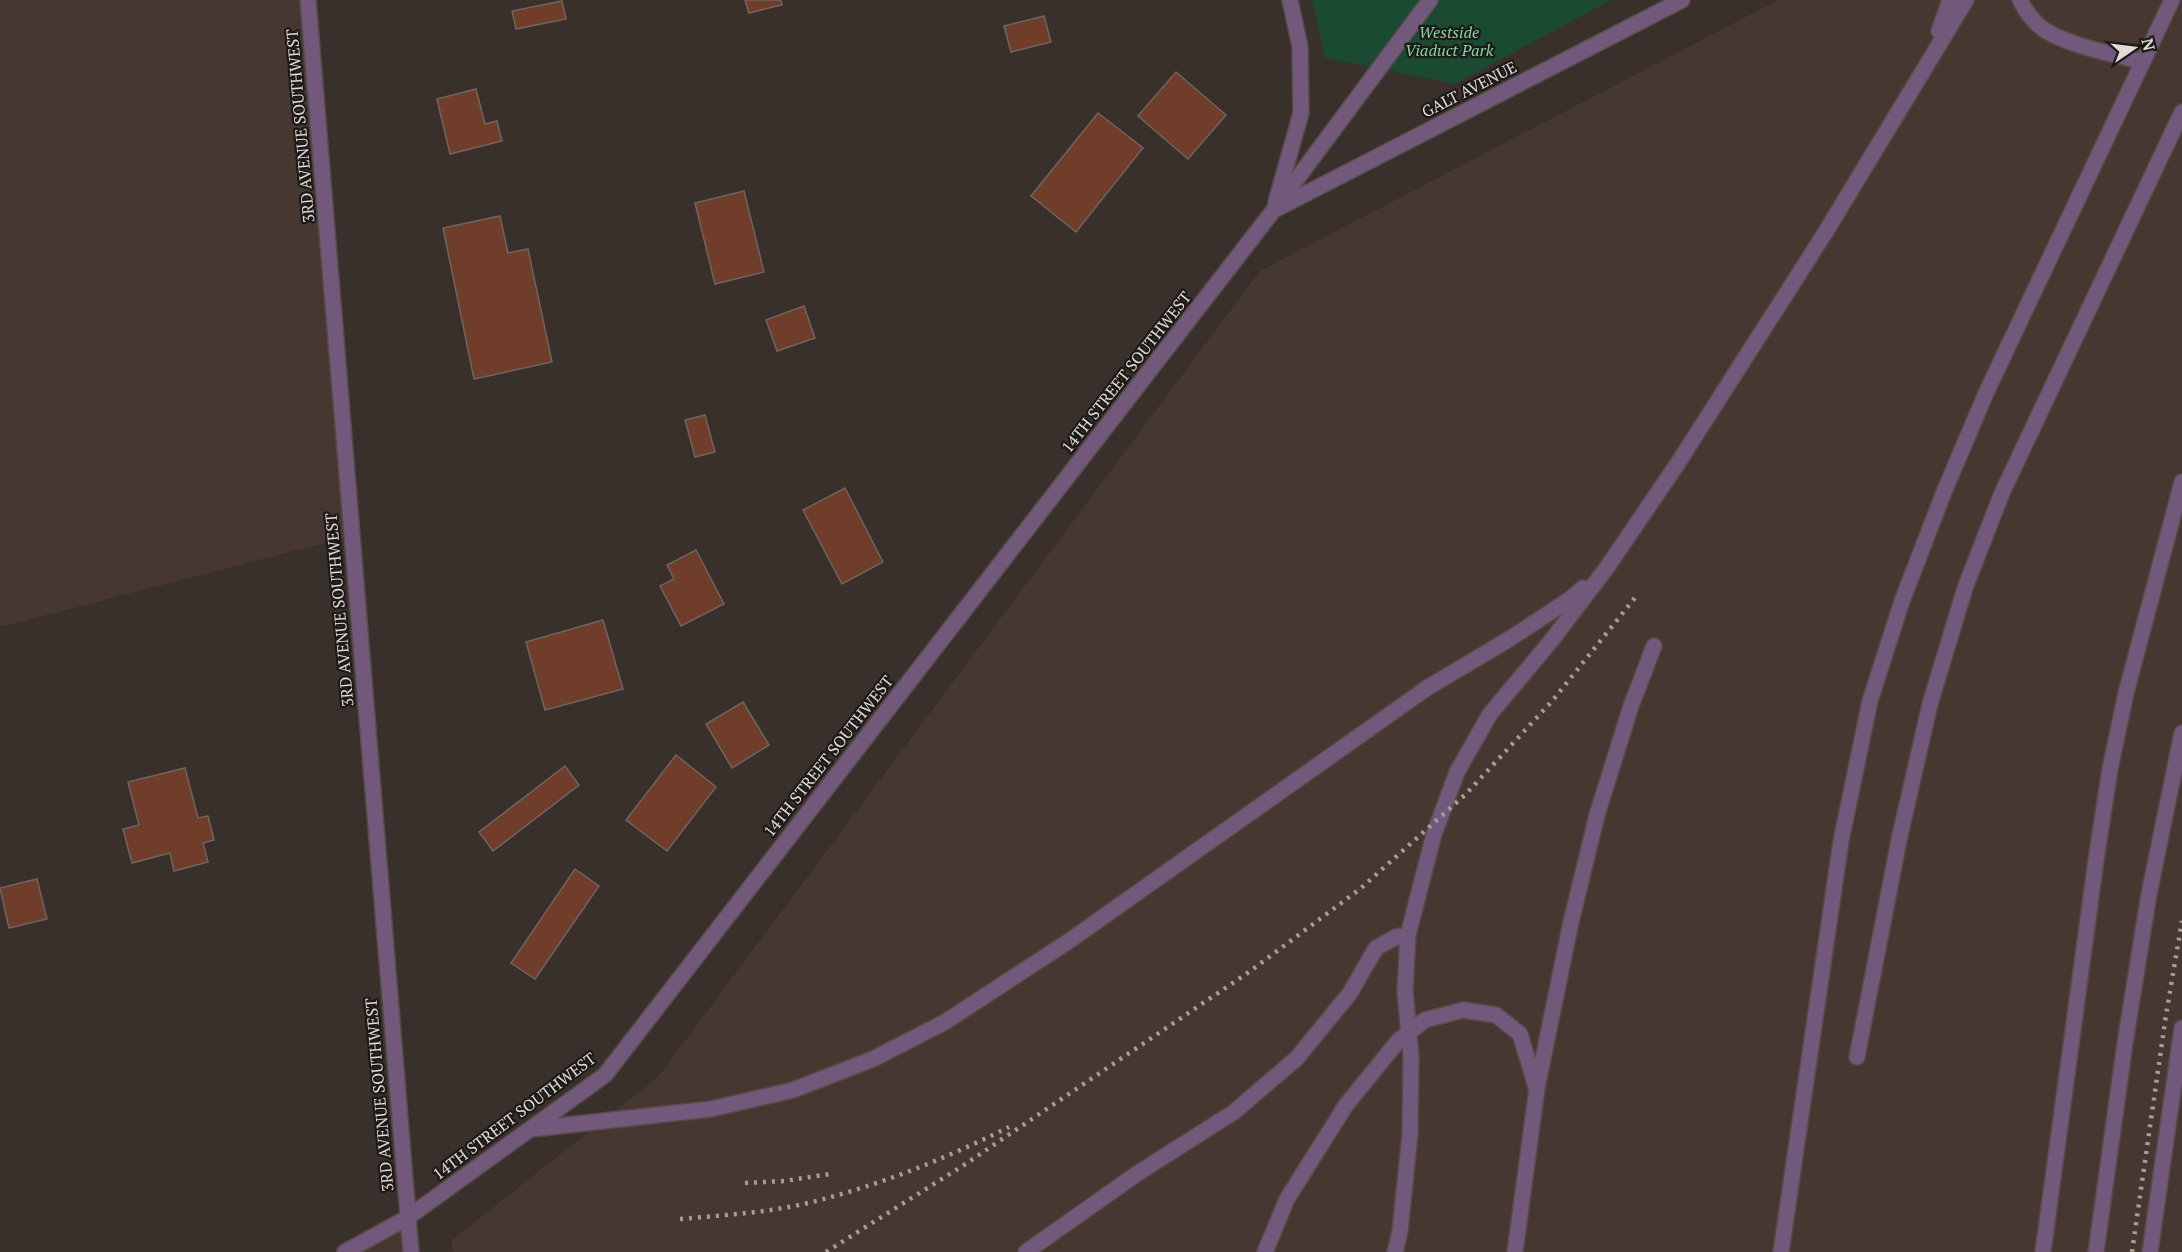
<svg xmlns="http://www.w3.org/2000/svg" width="2182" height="1252" viewBox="0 0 2182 1252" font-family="'PT Serif',serif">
<rect width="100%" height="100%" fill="#39302b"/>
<!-- built -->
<path fill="#463830" d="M0 0H308L351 536 0 627Z
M1778 0H2182V1252H453L452 1240 658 1077 1260 271Z
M407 1218 411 1252H345Z"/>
<!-- green -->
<path fill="#1a4b32" d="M1312 0H1611L1455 84 1325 58Z"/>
<!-- building -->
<path fill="#703d2b" stroke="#6f6460" stroke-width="1.5" d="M745 0H781L782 5 749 13Z
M562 1 566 19 516 29 512 11Z
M1044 16 1051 42 1011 52 1004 26Z
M1176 72 1226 115 1188 159 1138 116Z
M476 89 485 124 497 121 502 141 450 154 437 99Z
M1098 113 1143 148 1076 232 1031 196Z
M744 191 764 272 715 284 695 203Z
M500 216 508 253 528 249 552 362 474 379 443 228Z
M804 306 815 338 777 351 766 320Z
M705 415 715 452 695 457 685 420Z
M845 488 883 562 842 584 803 510Z
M696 550 724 604 681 626 660 586 674 579 667 565Z
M603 620 623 689 545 710 526 642Z
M743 702 769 745 732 768 706 724Z
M676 755 716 787 667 851 626 820Z
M565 766 579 785 493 851 479 832Z
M185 768 198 818 208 816 214 840 203 843 208 862 174 871 170 853 132 863 123 829 139 825 128 782Z
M575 869 599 886 535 979 511 963Z
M37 879 47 919 9 928 0 888Z"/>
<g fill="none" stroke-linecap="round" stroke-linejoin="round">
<!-- minor casing -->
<g stroke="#544b47" stroke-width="18">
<path id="minor" d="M308 0 411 1252
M2020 0C2026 12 2035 25 2048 32 2074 47 2114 54 2143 62
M1939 31 1950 0
M1276 202 1301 113 1300 47 1290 0
M1276 209 1682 0
M1857 1057 1899 840 1930 704 1965 588 2002 493 2182 112
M532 1129 711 1109 793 1090 873 1059 945 1022 1069 941 1427 688 1511 638 1570 599 1583 588
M345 1252 407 1218 605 1075 1273 211 1430 0
M1026 1252 1138 1173 1234 1112 1297 1058 1350 993 1376 948 1396 937 1408 935
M1265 1252 1287 1199 1346 1105 1399 1040 1425 1020 1463 1010 1496 1015 1520 1034 1536 1087
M1395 1252 1400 1231 1410 1134 1411 1056 1405 991 1408 935 1434 834 1457 772 1490 714 1551 641 1608 566 1678 463 1825 233 1966 0
M1515 1252 1537 1088 1571 922 1597 815 1631 706 1654 646
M1781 1252 1841 841 1870 701 1902 601 1944 492 1986 393 2172 0
M2043 1252 2096 860 2110 769 2126 693 2182 482
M2096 1252 2125 1043 2149 894 2182 733
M2150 1252 2182 1028"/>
</g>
<!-- minor -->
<use href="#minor" stroke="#72587a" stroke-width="15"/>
<!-- rail -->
<path stroke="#a49e99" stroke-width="4.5" stroke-dasharray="3 6" stroke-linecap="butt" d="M745 1183 784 1181 830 1174
M680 1219C723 1215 766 1213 808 1203 878 1186 945 1159 1009 1127
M826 1252 964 1165 1249 972 1360 889 1466 794 1553 700 1638 594
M2132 1252 2166 1015 2182 921"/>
</g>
<g text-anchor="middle" stroke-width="4.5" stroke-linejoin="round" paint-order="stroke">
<!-- park labels -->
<g font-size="16" font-style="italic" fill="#81d6a6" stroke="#1d1917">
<text x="1449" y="38">Westside<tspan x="1449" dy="18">Viaduct Park</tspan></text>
</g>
<!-- street labels -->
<g font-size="16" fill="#e0dbd7" stroke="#1d1917">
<text transform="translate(1469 89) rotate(-27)" y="6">GALT AVENUE</text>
<text transform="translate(300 126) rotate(-95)" y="6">3RD AVENUE SOUTHWEST</text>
<text transform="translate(1126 372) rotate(-52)" y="6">14TH STREET SOUTHWEST</text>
<text transform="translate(339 610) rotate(-95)" y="6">3RD AVENUE SOUTHWEST</text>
<text transform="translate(828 756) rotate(-52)" y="6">14TH STREET SOUTHWEST</text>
<text transform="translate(379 1095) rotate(-95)" y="6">3RD AVENUE SOUTHWEST</text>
<text transform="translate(514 1116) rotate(-37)" y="6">14TH STREET SOUTHWEST</text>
</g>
</g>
<!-- north arrow -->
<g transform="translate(2134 48) rotate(76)" stroke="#1d1917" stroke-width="4.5" paint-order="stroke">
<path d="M0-4.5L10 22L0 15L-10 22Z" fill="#e0dbd7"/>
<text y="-9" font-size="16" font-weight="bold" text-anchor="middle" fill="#e0dbd7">N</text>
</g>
</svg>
